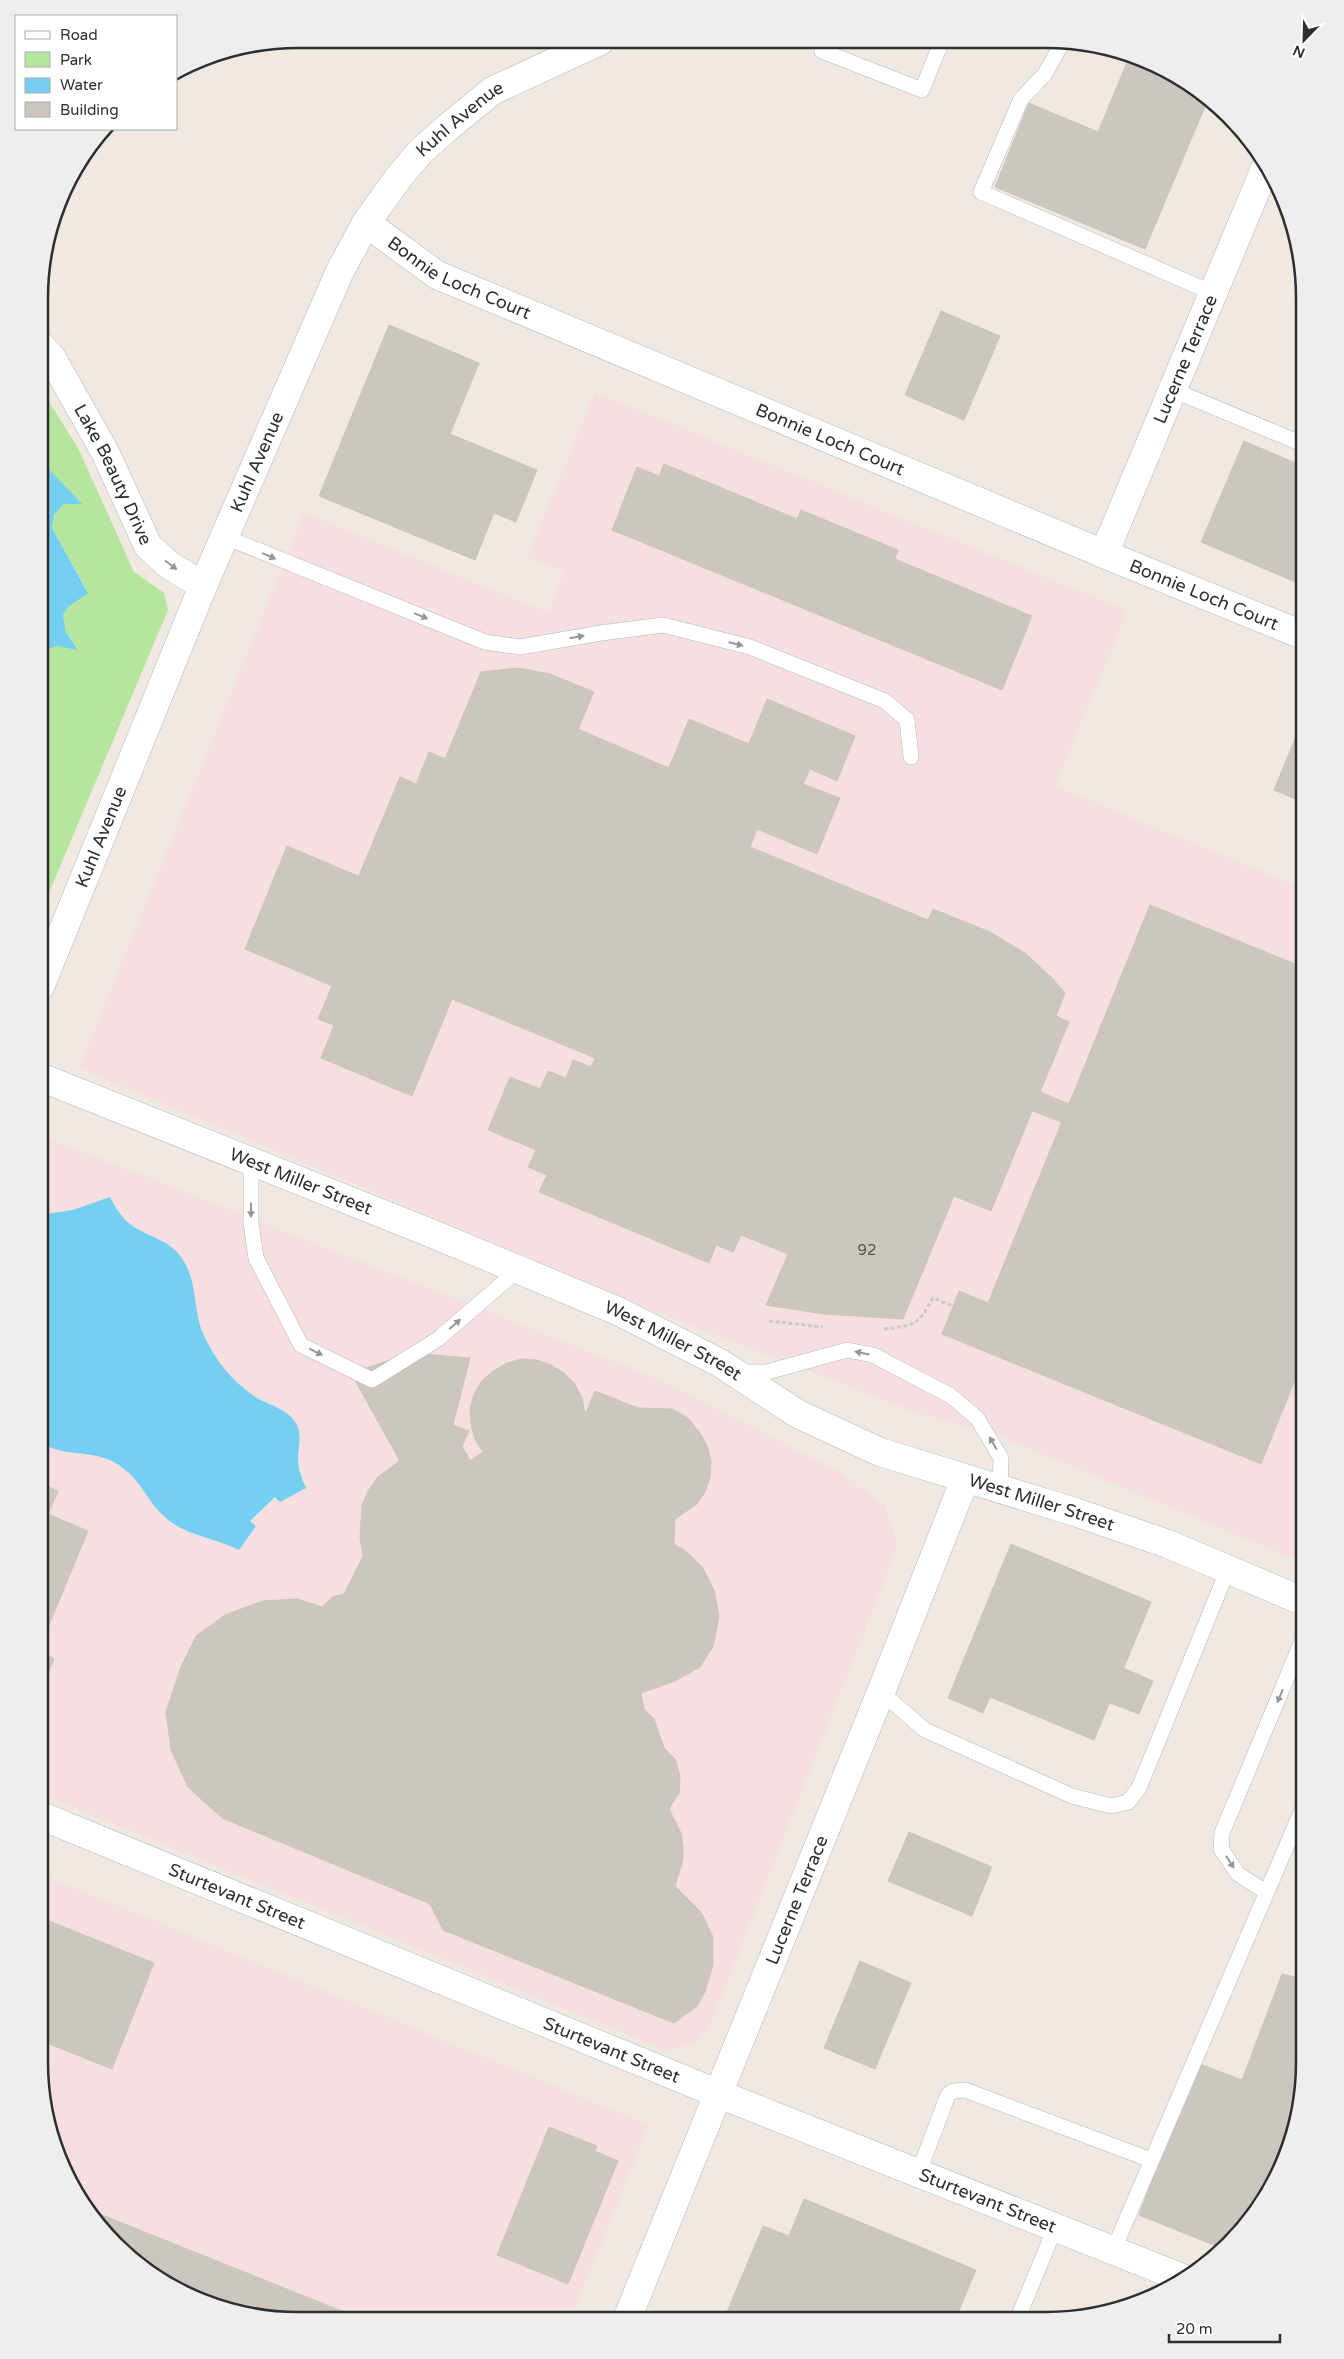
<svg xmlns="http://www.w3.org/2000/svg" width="1344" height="2359" viewBox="0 0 1344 2359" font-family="'Varela Round',sans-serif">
<rect width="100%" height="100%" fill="#efe9e1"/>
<!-- medical -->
<path fill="#f5dfe0" d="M595 392 1128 611 1055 786 1305 889V1564L992 1433 917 1413 686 1324 79 1068 304 513 548 612 564 572 527 557Z
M40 1135 662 1380 839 1472 885 1505 898 1546 712 2021 699 2041 667 2051 39 1793Z
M39 1873 649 2125 571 2319 263 2318 198 2300 140 2267 82 2206 53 2145 39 2062Z"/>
<!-- green -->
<path fill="#b6e59e" d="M41 389 78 448 134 572 164 593 168 610 40 914V642L48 649 57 646 78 649 66 632 63 615 68 607 88 592 52 528 54 515 64 504H81L41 461Z"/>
<!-- water -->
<path fill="#75cff0" d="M41 461 82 504H64L54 515 52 528 88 593 68 607 63 615 66 632 78 650 57 646 48 649 40 642Z
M110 1197C115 1207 121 1217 130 1224 144 1235 163 1238 176 1251 200 1276 191 1309 204 1336 216 1361 231 1380 254 1396 269 1406 288 1408 297 1425 302 1437 298 1447 298 1459 298 1469 302 1479 306 1488L280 1502 275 1497 250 1521 256 1526 239 1550C216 1538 186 1536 166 1518 144 1499 141 1476 112 1461 88 1449 61 1458 40 1441V1215L73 1210Z"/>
<!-- building -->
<path fill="#cbc7bf" stroke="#cbc5ba" d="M1130 55 1161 65 1209 97 1145 249 995 187 1029 103 1098 132Z
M941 311 1000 336 964 420 905 395Z
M389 325 479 363 450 434 537 470 516 522 494 513 475 560 319 496Z
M1244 441 1305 467V586L1201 542Z
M664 464 797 519 801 510 898 550 895 559 1032 616 1002 690 612 530 637 467 659 476Z
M518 668 550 674 594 692 578 729 669 768 689 719 749 744 767 699 855 736 837 781 810 769 803 784 840 798 817 854 757 829 750 847 928 920 933 909 990 932 1025 953 1051 977 1065 993 1056 1016 1069 1022 991 1211 954 1196 903 1319 824 1314 766 1305 788 1254 741 1235 733 1252 716 1245 709 1263 539 1192 547 1175 528 1167 536 1150 488 1130 510 1077 540 1089 548 1071 566 1078 573 1060 591 1067 595 1058 452 999 412 1096 321 1058 334 1025 318 1019 332 986 316 979 400 777 416 784 429 752 445 759 481 672Z
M1305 723V803L1274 790 1299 729 1302 731Z
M287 846 358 876 316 979 245 949Z
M1150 905 1305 968V1355L1261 1464 942 1334 959 1291 988 1303Z
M1040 1092 1069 1104 1061 1122 1033 1111Z
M422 1354 470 1358 453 1425 469 1431 462 1446 470 1461 452 1454 435 1451 406 1456 400 1461 351 1373 399 1357Z
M522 1359 537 1360 551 1365 564 1373 575 1384 582 1398 585 1415 595 1391 638 1408 672 1409 688 1418 700 1433 707 1446 711 1461 710 1478 705 1492 697 1504 675 1519 674 1544 687 1552 703 1568 714 1590 719 1617 713 1646 700 1667 675 1681 641 1693 644 1709 654 1719 664 1748 675 1759 680 1776 679 1793 669 1809 681 1833 683 1846V1860L675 1886 701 1912 713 1937V1965L705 1992 697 2006 674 2023 443 1930 430 1904 222 1818 188 1787 171 1750 166 1712 180 1669 196 1636 225 1615 263 1601 297 1599 322 1607 332 1597 344 1594 363 1556 360 1537 362 1505 368 1491 378 1477 406 1456 420 1453 435 1451 452 1454 470 1461 483 1452 475 1439 471 1424 470 1409 474 1394 482 1381 493 1371 507 1363Z
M39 1483 58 1491 48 1514 88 1531 39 1649Z
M1011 1544 1151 1602 1094 1740 990 1697 983 1713 948 1698Z
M39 1652 54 1659 39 1694Z
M1123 1668 1153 1681 1139 1714 1110 1703Z
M909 1832 992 1867 972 1916 888 1881Z
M39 1917 154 1963 112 2069 39 2040Z
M860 1961 911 1983 875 2069 824 2048Z
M1282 1974 1303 1979 1305 1974V2079L1286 2160 1252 2219 1221 2248 1139 2215 1197 2063 1242 2080Z
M549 2127 597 2146 595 2151 618 2161 568 2284 497 2255Z
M804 2199 976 2270 955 2320 724 2319 763 2226 789 2236Z
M85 2208 339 2310 360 2318H263L198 2300 140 2267Z"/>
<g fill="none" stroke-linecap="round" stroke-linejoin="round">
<!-- lane casing -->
<g stroke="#b4b7c1" stroke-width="16">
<path id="lane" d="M826 42 822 51 922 90 941 43
M1062 43 1045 74 1021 99 981 192 1213 293
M1173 390 1305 445
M225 537 485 642 520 647 601 633 663 625 750 647 885 701 907 720 911 757
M251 1161V1223L256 1258 301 1345 372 1380 438 1339 519 1269
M738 1372H767L847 1350 873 1355 951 1396 977 1418 1001 1458 1000 1489
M881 1692 925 1730 1072 1796 1111 1806 1128 1802 1139 1788 1228 1569
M1266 1892 1238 1874 1221 1849 1222 1833 1305 1634
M918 2174 948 2095 953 2091 965 2090 1151 2160
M1113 2251 1305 1803
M1017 2320 1055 2228"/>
</g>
<!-- street casing -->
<g stroke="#b4b7c1" stroke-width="29">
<g id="street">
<path id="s1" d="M366 223 437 275 1104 554 1305 636"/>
<path id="s2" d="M41 346 52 358 106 454 148 546 169 565 203 586"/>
<path id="s3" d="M1104 554 1267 164"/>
<path id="s4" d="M40 987 203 586 340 271 366 223 399 177 420 152 447 128 492 91 600 41"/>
<path id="s5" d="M40 1077 433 1234 620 1312 720 1363 798 1414 880 1452 1075 1512 1168 1544 1305 1602"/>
<path id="s6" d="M39 1815 719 2094 1185 2279"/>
<path id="s7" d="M627 2319 881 1692 965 1479"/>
</g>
</g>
<!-- path -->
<path stroke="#c9c9c9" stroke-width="3" stroke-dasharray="4 2.5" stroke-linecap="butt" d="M769 1321 823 1327
M884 1329C916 1325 917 1326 933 1298L953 1306"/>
<!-- lane -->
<use href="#lane" stroke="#fff" stroke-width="15"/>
<!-- street -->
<use href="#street" stroke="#fff" stroke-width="28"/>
</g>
<!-- one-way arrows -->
<defs><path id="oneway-solid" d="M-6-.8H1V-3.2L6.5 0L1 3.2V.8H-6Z" transform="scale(1.25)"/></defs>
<g fill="#969696">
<use href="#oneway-solid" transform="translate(269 556) rotate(23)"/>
<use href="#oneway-solid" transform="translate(171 565) rotate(37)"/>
<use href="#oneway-solid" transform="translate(421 616) rotate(22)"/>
<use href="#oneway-solid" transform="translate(577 637) rotate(-10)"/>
<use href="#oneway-solid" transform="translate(736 644) rotate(14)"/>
<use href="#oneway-solid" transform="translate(251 1210) rotate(90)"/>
<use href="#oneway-solid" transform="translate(455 1324) rotate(-41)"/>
<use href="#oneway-solid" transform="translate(316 1352) rotate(26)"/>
<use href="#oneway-solid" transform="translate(862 1353) rotate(-168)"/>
<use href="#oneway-solid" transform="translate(993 1443) rotate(-120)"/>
<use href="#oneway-solid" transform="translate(1280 1696) rotate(113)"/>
<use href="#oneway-solid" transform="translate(1230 1862) rotate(57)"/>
</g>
<g text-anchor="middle" stroke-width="4" stroke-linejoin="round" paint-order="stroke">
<!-- number labels -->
<g font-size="15" fill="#555452">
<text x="867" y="1255">92</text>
</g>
<!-- street labels -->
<g font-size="18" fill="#2e2e2e" stroke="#fff">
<text dy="6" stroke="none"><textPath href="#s4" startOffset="972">Kuhl Avenue</textPath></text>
<text dy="6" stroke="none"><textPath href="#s1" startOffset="109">Bonnie Loch Court</textPath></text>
<text dy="6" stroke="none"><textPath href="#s3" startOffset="211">Lucerne Terrace</textPath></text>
<text dy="6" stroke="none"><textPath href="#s1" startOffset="514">Bonnie Loch Court</textPath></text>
<text dy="6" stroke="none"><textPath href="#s4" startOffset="568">Kuhl Avenue</textPath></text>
<text dy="6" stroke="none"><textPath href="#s2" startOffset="148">Lake Beauty Drive</textPath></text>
<text dy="6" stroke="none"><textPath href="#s1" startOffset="919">Bonnie Loch Court</textPath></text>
<text dy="6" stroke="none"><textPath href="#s4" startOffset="162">Kuhl Avenue</textPath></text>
<text dy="6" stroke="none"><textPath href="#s5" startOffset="281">West Miller Street</textPath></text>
<text dy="6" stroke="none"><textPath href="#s5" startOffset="686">West Miller Street</textPath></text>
<text dy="6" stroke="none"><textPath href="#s5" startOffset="1091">West Miller Street</textPath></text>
<text dy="6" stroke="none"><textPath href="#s6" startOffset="214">Sturtevant Street</textPath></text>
<text dy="6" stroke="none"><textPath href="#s7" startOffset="452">Lucerne Terrace</textPath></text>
<text dy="6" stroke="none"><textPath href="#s6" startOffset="619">Sturtevant Street</textPath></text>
<text dy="6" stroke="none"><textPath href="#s6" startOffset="1024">Sturtevant Street</textPath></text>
</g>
</g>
<!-- crop -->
<path d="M0 0H1344V2359H0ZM298 48H1046A250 250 0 0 1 1296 298V2062A250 250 0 0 1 1046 2312H298A250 250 0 0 1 48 2062V298A250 250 0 0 1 298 48Z" fill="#eee" fill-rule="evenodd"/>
<path fill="none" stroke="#2e2e2e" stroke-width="2.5" d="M298 48H1046A250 250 0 0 1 1296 298V2062A250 250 0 0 1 1046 2312H298A250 250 0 0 1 48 2062V298A250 250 0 0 1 298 48Z"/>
<!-- legend -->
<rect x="15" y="15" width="162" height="115" fill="#ffffff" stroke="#ababab"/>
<rect x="25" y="31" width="25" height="8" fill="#ffffff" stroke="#ababab"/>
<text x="60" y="40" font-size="15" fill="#2e2e2e">Road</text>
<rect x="25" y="52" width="25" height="15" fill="#b6e59e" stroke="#ababab"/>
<text x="60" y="65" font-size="15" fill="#2e2e2e">Park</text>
<rect x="25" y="78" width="25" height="15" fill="#75cff0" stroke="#ababab"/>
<text x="60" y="90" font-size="15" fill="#2e2e2e">Water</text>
<rect x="25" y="102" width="25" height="15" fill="#cbc7bf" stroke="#ababab"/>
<text x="60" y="115" font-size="15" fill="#2e2e2e">Building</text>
<!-- north arrow -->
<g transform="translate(1304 40) rotate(203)" stroke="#ffffff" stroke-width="4" paint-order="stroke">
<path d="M0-4L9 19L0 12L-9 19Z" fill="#2e2e2e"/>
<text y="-8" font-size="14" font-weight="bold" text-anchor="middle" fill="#2e2e2e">N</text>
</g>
<!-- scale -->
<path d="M1169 2334v8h111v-8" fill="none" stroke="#2e2e2e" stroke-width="2.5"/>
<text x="1176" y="2334" font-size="15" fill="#2e2e2e" stroke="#ffffff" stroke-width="4" paint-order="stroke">20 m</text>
</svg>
